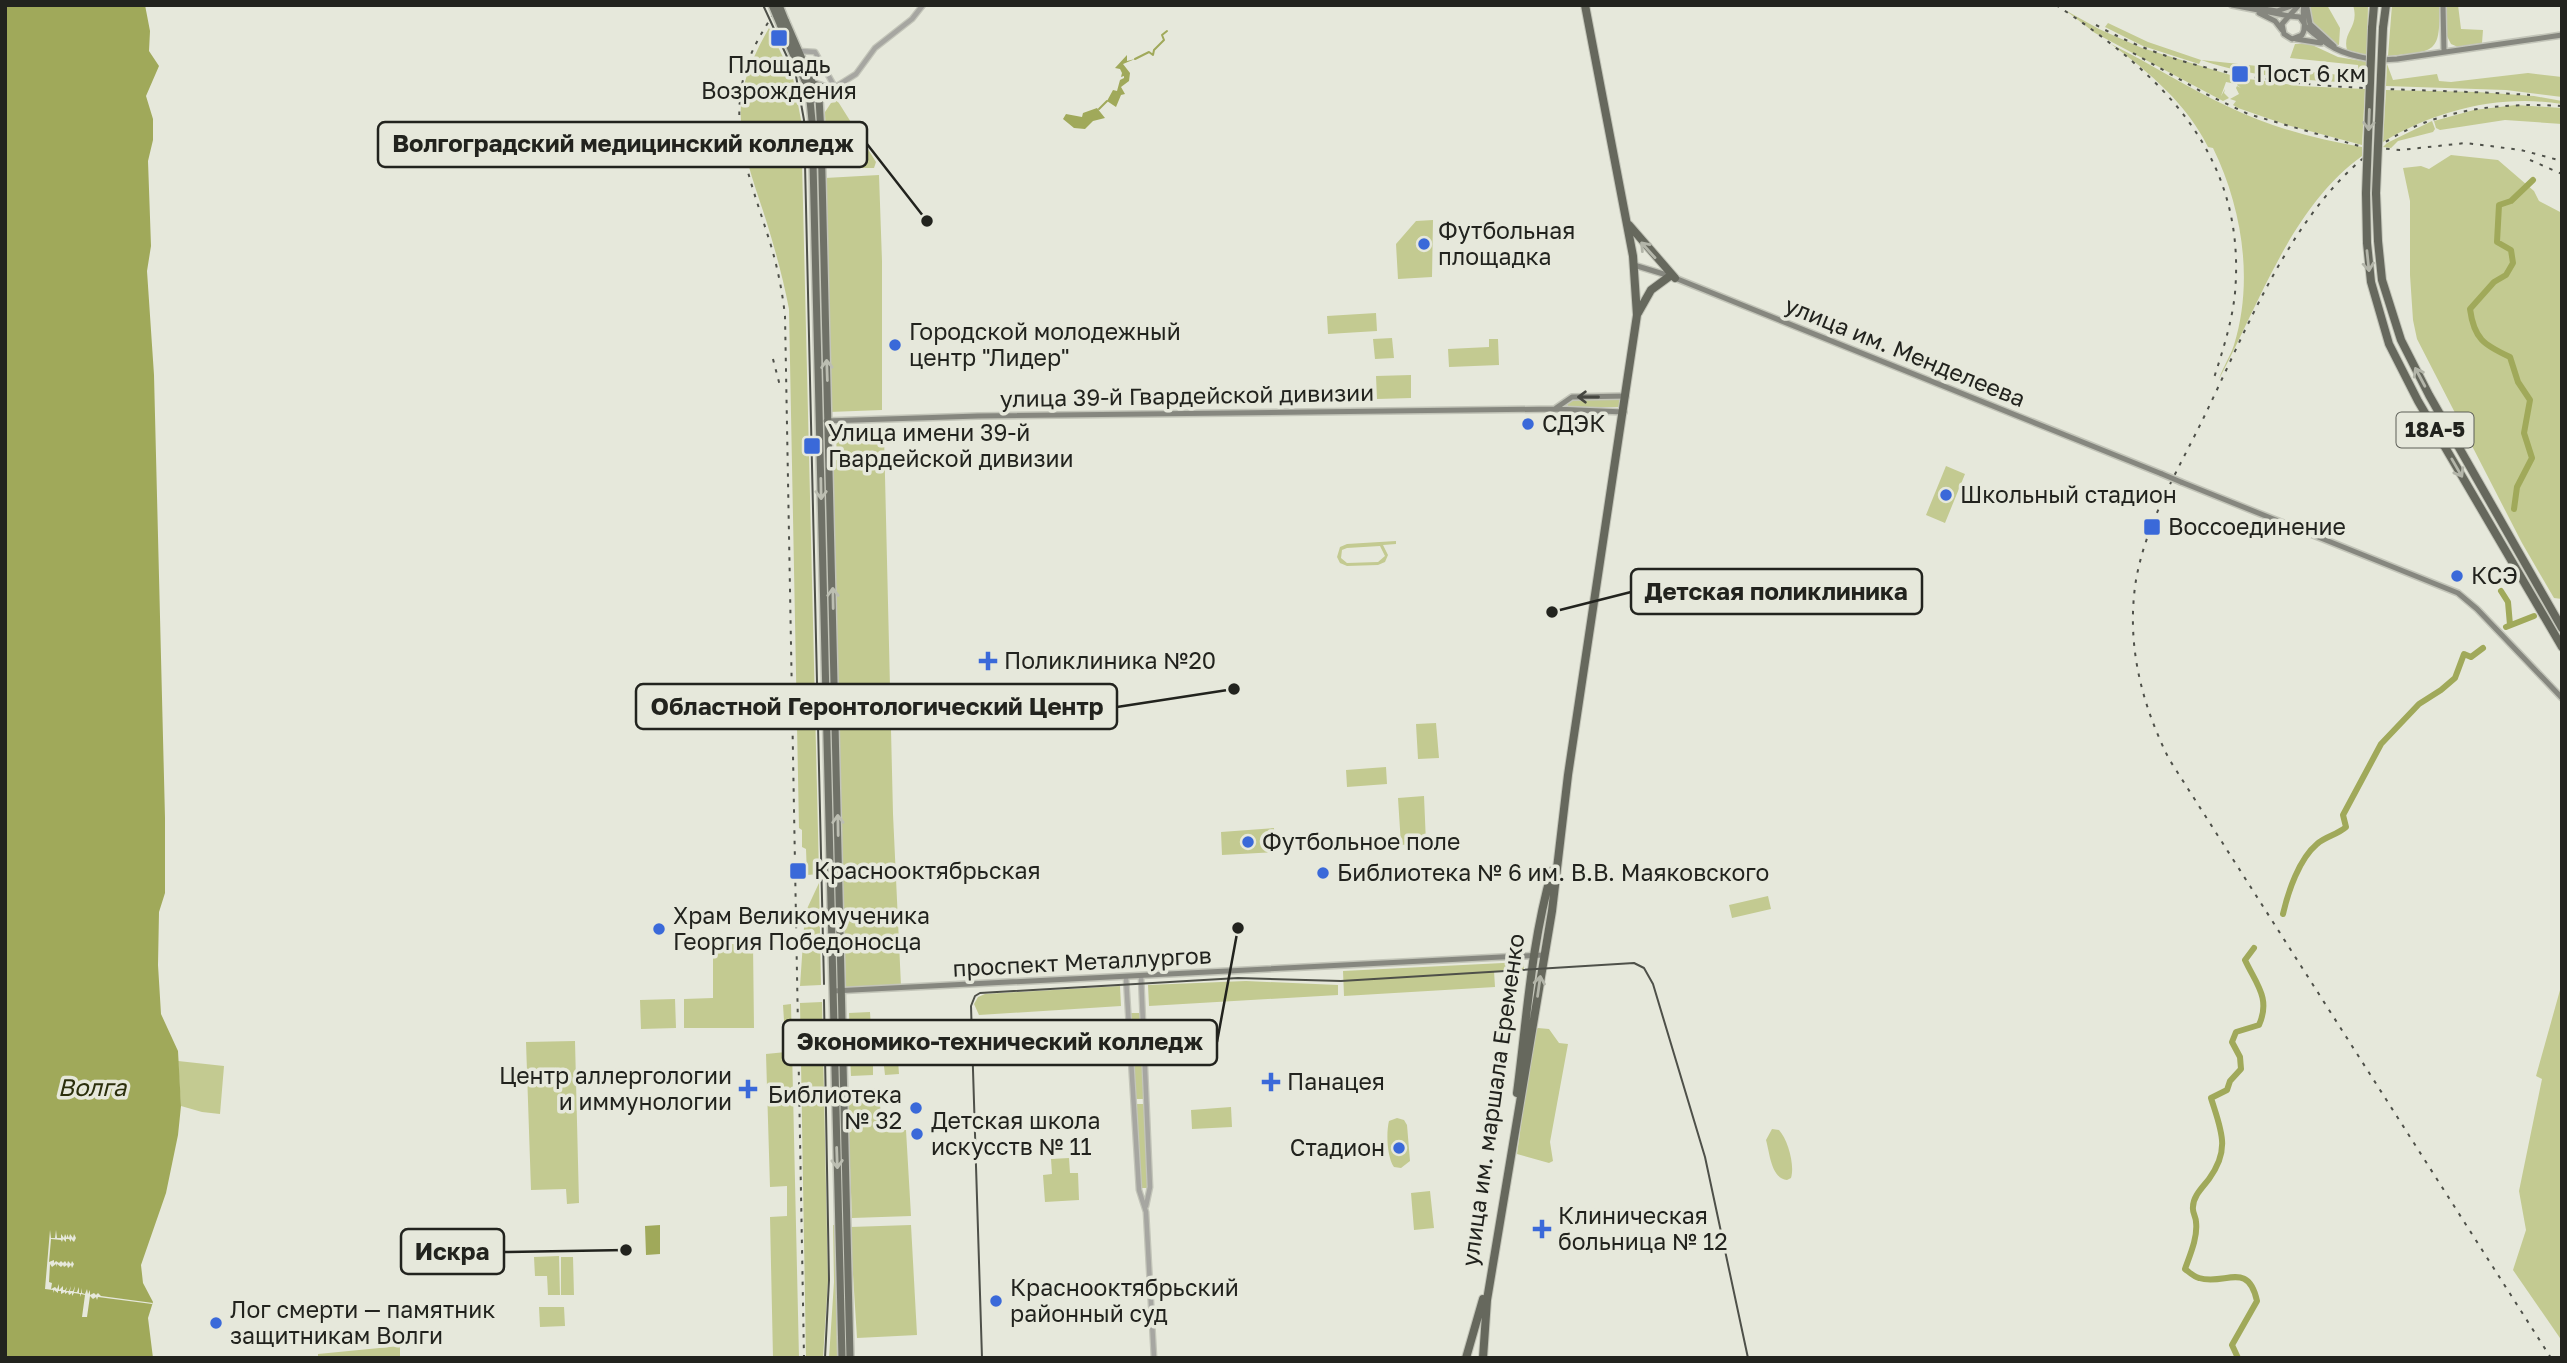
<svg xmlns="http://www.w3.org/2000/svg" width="2567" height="1363" viewBox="0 0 2567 1363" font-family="'Golos Text',sans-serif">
<rect width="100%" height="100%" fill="#e6e8db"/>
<!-- green -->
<path fill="#c3ca91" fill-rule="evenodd" d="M2309 5H2327L2340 28 2339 45C2324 39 2305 23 2309 5Z
M2353 5H2368L2367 55 2347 50C2342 31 2360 28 2353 5Z
M2392 5H2439C2441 55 2434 51 2388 56Z
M2445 5H2458L2461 29 2483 30 2482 43 2458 47 2451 44 2446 34Z
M2065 10 2099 29 2142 48 2237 77 2236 84 2226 82 2221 96 2225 89 2224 93 2229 98 2223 101 2095 33Z
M2108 23 2148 42 2201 60 2359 77 2358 65 2290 58 2295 44H2310L2338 57 2368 62 2365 83C2309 81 2254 78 2201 60L2199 64 2143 46 2105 27Z
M769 28 793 78 801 120 819 874 807 875 806 849 802 847V830L799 828 789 309C783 278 775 249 766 220 754 182 738 144 741 104 743 77 756 51 769 28Z
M2111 44C2151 64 2188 88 2229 107 2270 127 2318 140 2362 147V156C2291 207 2259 305 2219 379 2223 367 2230 357 2234 345 2254 281 2242 207 2213 148L2208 147C2187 104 2149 72 2111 44Z
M2387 64 2393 80 2437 74 2439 81 2451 82 2528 73 2562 77V97L2506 90 2386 86Z
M2241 78 2300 86 2365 89 2362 145 2287 125 2238 108 2233 105 2236 101 2230 99 2239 94 2236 88 2237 86 2241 88 2237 85Z
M2386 90 2477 92 2534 96 2562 101V104C2500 94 2436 110 2383 142Z
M837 100 876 162 874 168H827L825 112 831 103Z
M2516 105 2562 108V124L2505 120 2440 130 2436 128 2434 121 2474 110Z
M815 110H817L824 415 822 413Z
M2432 121 2435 129 2433 132 2398 141 2391 148 2383 147 2387 143Z
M2451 155 2498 160 2534 191 2539 201 2562 213V599L2554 598 2522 543 2417 339 2413 320 2410 275V201L2403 168 2421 166 2429 169Z
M879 175 882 261V410L829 412 825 178Z
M1433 220 1432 277 1398 279 1396 244 1416 221Z
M1376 313 1377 331 1328 334 1327 316Z
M1392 338 1394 358 1375 359 1373 339Z
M1489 339H1498L1499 365 1449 367 1448 349 1489 347Z
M1411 375V398L1377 399 1376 376Z
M1575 399H1623L1621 407H1568L1567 404Z
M822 428H825L838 983 836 982Z
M884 434 893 814 901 986 846 987 830 461 837 460 836 435Z
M1946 466 1965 474 1945 523 1926 515Z
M1396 541V544L1383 545 1388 555 1385 562 1378 565 1347 566 1340 563 1337 557 1340 547 1347 544ZM1380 546 1385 556 1378 562 1347 563 1341 558 1342 550 1347 548Z
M1436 723 1439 758 1418 759 1416 724Z
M1386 767 1387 784 1347 787 1346 770Z
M1424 796 1426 843 1401 845 1398 798Z
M1274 828 1275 852 1222 855 1221 832Z
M819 883 821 985 800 986 805 913Z
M1768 896 1771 909 1732 918 1729 905Z
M713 944H741L746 949 753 944 754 1028H684V999L713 998Z
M1523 962 1524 970 1494 971 1495 987 1344 996 1343 971Z
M1246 981 1338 985V995L1149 1006 1148 985Z
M2562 983V1341L2513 1270 2526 1230 2519 1191 2542 1079 2536 1076Z
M1120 986 1121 1006 979 1015 974 1004 978 997 985 994Z
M675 999 676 1028 641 1029 640 1000Z
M822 1002 828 1280 823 1358H806L800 1003Z
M791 1004 799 1358H773L770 1217 787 1216V1186L770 1187 766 1054 786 1052 783 1005Z
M870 1012 871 1028H860V1033H850L849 1013Z
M1131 1013H1142L1145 1099H1136Z
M1538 1028 1549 1029 1559 1043 1568 1044 1550 1142 1553 1161 1549 1163 1517 1154 1534 1031Z
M575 1041 579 1203 567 1204 566 1189 531 1190 526 1042Z
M897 1047 899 1074 885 1075 883 1057 891 1056V1048Z
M862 1054 863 1057H873V1075L851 1076 850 1055Z
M178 1061 224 1066 220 1114 202 1112 181 1106Z
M879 1088 882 1132 906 1130 911 1216 852 1218 847 1089Z
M1135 1104H1146L1149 1188H1140Z
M1231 1107 1232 1127 1192 1129 1191 1110Z
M1397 1118 1404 1120 1407 1125 1410 1161 1401 1168 1394 1167C1387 1157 1386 1133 1389 1121Z
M1772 1129 1779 1130C1788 1140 1795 1165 1791 1178L1787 1180C1771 1178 1770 1154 1766 1140Z
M1069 1158 1070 1173H1078L1079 1200 1045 1202 1043 1175 1052 1174 1051 1159Z
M1430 1191 1434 1228 1414 1230 1411 1193Z
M833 1225H836L837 1358H829L834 1282Z
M911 1225 917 1335 857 1338 850 1227Z
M559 1256 560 1295H548L547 1276H535L534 1257Z
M561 1257H573L574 1295H561Z
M539 1307H564L565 1326 540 1327Z
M400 1346V1358H318V1354Z"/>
<!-- water -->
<path fill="#a0a95a" d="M5 5H145L150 31 149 51 159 66 146 96 153 119V140L148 161 151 246 147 271 154 375 165 818V893L159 912 158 965 161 1014 178 1051 181 1106 178 1135 166 1193 141 1265 143 1283 153 1302 148 1318 153 1358H5Z
M1127 55V61L1135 59 1123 64 1130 73 1129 81 1121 87 1125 94 1121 95 1116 107 1107 101 1113 90 1117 91 1120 80 1124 78V76L1121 77 1122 73 1120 69 1115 68Z
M1097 108 1105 118 1093 121 1085 129 1074 128 1063 119 1066 114 1082 117 1083 113Z
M660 1225V1254L646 1255 645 1226Z"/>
<!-- pier -->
<path fill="#e6e8db" d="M50 1230 51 1238H55L56 1230 57 1238H61V1234L64 1238 65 1234 67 1238V1234L69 1238 70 1234 73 1238 74 1234 76 1238 74 1242 71 1239V1242L69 1239H66V1242L63 1239 62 1242 61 1240 51 1239 49 1262 54 1260V1263L56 1261 59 1263 61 1261 63 1263 65 1261 67 1264 68 1261 71 1264 72 1261 74 1264 72 1268 71 1265 68 1268 67 1265 64 1267 63 1265 61 1267 57 1264V1267L56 1264 52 1267 50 1264 49 1282 52 1283 51 1289 55 1287 57 1289 59 1284V1290L63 1286V1290H65L67 1287 66 1291H69L71 1286 70 1291H73L75 1286 74 1292H77L79 1287V1293H81L82 1288V1293L85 1294 87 1289 88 1294 90 1290V1295L94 1293 96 1295 98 1293 101 1296 153 1303 152 1304 98 1297 97 1300 96 1297 93 1299 90 1296 87 1317H82L85 1295 81 1294V1297L80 1294 74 1293 72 1296V1293L69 1295 68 1292 65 1294V1292L61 1294V1291H58V1293L54 1290V1293L53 1290 45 1289Z"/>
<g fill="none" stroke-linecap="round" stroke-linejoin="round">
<!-- stream -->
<path stroke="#a0a95a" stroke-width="2" d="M1135 59 1149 52 1153 55 1154 50 1164 40 1162 35 1167 31
M1099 109 1107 101"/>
<!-- river -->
<path stroke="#a0a95a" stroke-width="6" d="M2514 509 2517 487 2532 458 2524 433 2530 400 2518 382 2510 357C2484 345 2474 339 2470 309L2494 282 2506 275 2513 263 2511 250 2497 242 2499 205 2511 201 2533 180
M2501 591 2508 602 2510 625
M2506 627 2534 616
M2283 914C2288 892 2299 859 2317 844 2326 836 2337 835 2346 827L2343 815 2381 744 2419 704 2441 690 2455 678 2464 654 2471 657 2483 648
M2238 1358 2232 1345 2257 1301C2248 1260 2225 1286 2199 1278 2194 1277 2189 1272 2185 1269 2190 1255 2198 1237 2196 1222 2196 1217 2192 1212 2193 1207 2193 1196 2203 1187 2209 1179 2231 1149 2221 1130 2211 1098L2227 1090 2230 1081 2241 1069 2240 1057 2232 1042 2236 1032 2259 1025C2271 998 2256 984 2245 960L2254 948"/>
<!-- tertiary casing -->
<g stroke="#c3c5b9" stroke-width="7">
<path id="tertiary" d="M799 51 815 52 836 89
M810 103 856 74 875 48 912 19 923 5
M1141 976 1150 1187 1146 1206
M1126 978 1139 1190 1146 1212 1154 1358"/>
</g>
<!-- secondary casing -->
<g stroke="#c3c5b9" stroke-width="8">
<path id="secondary" d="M2232 5 2289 16 2299 5
M2304 5C2301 16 2308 26 2302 35L2292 39 2284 34 2282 24 2289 16 2300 17 2304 23
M2443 5 2444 52
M2250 7 2277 11 2294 5
M2307 8 2310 24 2334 46
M2259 13 2275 21 2282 30
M2305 26C2328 47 2340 54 2371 59
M2296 39 2321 43
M2381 60 2397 59 2562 35
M1634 265 1670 276 2162 474
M1556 408 1572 397 1626 396
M826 421 978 416 1555 409 1624 412
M2181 482 2458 593 2477 609 2562 698
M833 991 1543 955"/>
</g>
<!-- primary casing -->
<g stroke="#c3c5b9" stroke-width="10">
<path id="primary" d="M785 20 819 98 821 134 850 1358
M780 24 809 90 812 121 842 1358
M814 84 833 90"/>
</g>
<!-- trunk casing -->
<g stroke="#c3c5b9" stroke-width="10">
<path id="trunk" d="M2372 28 2374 5
M2383 28 2386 5
M2366 193 2367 243 2371 282 2389 344 2418 401 2562 647
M2376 193 2378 241 2382 280 2401 340 2429 395 2562 628
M1629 225 1675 278
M1638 313 1651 290 1670 276
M1517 1093C1527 1018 1531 944 1552 871
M1466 1358 1483 1299
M1483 1358 1487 1300 1552 911 1568 775 1637 315 1633 256 1585 5"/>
</g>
<!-- tertiary -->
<use href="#tertiary" stroke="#a6a6a1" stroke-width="4.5"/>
<!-- secondary -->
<use href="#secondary" stroke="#86877f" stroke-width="5"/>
<!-- primary -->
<use href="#primary" stroke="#6f7167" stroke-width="7"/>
<!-- trunk -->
<use href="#trunk" stroke="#66685d" stroke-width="8"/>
<!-- tram -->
<path stroke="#4e5049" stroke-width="2" d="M763 5 796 76 804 120 824 984
M824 1000 829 1280 825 1358
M982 1358 971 1006 975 996 980 993 1238 978 1341 981 1634 963 1644 968 1653 984 1705 1157 1748 1358"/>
<!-- rail -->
<path stroke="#4e5049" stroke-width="2" stroke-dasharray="3.5 7" stroke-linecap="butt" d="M779 5C766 26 751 48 745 72 729 129 750 179 767 233 776 260 782 288 785 316L804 1358
M2056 5C2162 74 2247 155 2235 293 2232 323 2222 353 2213 381
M2096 25C2229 99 2384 85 2530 95
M2133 53 2204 93 2248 114 2359 146 2400 150 2466 143 2521 150 2562 161
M2530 160 2562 174
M773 359 780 386
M2551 1358 2169 759C2141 703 2126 643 2136 580 2146 523 2178 470 2203 419 2247 329 2292 210 2375 149 2429 110 2497 102 2562 106"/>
<!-- secondary-bridge casing -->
<g stroke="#c3c5b9" stroke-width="8" stroke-linecap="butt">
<path id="secondary-bridge" d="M2162 474 2181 482"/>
</g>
<!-- primary-bridge casing -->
<g stroke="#c3c5b9" stroke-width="10" stroke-linecap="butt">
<path id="primary-bridge" d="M772 5 780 24
M779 5 785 20"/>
</g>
<!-- trunk-bridge casing -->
<g stroke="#c3c5b9" stroke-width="10" stroke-linecap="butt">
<path id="trunk-bridge" d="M2366 193 2372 28
M2376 193 2383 28"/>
</g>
<!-- secondary-bridge -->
<use href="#secondary-bridge" stroke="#86877f" stroke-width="5"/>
<!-- primary-bridge -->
<use href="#primary-bridge" stroke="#6f7167" stroke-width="7"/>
<!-- trunk-bridge -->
<use href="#trunk-bridge" stroke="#66685d" stroke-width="8"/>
</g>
<!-- one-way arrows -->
<defs><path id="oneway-shaft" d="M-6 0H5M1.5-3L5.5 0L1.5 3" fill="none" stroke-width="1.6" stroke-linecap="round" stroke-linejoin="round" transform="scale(1.75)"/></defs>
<g stroke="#b3b5a9">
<use href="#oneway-shaft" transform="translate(2369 120) rotate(92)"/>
<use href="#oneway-shaft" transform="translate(1648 250) rotate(-132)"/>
<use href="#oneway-shaft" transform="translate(2368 261) rotate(84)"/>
<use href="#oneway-shaft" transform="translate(2420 377) rotate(-118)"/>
<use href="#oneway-shaft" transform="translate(2457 468) rotate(60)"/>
<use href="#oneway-shaft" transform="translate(1539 986) rotate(-82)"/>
</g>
<g stroke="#bcbeb2">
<use href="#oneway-shaft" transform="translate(827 370) rotate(-92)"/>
<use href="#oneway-shaft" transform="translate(821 489) rotate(89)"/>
<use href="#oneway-shaft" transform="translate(833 598) rotate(-91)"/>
<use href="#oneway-shaft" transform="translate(838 825) rotate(-91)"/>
<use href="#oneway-shaft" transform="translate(837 1158) rotate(88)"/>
</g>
<use stroke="#454640" href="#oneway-shaft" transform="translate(1588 397) rotate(-180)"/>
<!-- markers -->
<g fill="#3a69d9" stroke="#e6e8db" stroke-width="2.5">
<rect x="770" y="29" width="18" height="18" rx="3.5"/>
<rect x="2231" y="65" width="18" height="18" rx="3.5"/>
<circle cx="1424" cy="244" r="7"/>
<circle cx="895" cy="345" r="7"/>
<circle cx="1528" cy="424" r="7"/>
<rect x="803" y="437" width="18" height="18" rx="3.5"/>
<circle cx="1946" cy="495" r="7"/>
<rect x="2143" y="518" width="18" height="18" rx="3.5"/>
<circle cx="2457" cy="576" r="7"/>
<path d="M984.5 650.5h7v7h7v7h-7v7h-7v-7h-7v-7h7z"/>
<circle cx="1248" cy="842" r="7"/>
<rect x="789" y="862" width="18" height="18" rx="3.5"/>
<circle cx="1323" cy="873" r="7"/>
<circle cx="659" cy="929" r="7"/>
<path d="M1267.5 1071.5h7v7h7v7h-7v7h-7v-7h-7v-7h7z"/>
<path d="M744.5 1078.5h7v7h7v7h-7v7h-7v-7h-7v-7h7z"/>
<circle cx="916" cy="1108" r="7"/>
<circle cx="917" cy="1134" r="7"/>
<circle cx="1399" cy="1148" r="7"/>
<path d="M1538.5 1218.5h7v7h7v7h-7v7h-7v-7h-7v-7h7z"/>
<circle cx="996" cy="1301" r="7"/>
<circle cx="216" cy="1323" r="7"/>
</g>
<g text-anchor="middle" stroke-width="7" stroke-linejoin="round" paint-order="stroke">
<!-- shield labels -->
<rect fill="#e6e8db" stroke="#5d5e57" stroke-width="2" x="2396.5" y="412.5" width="77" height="35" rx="5"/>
<g font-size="21" font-weight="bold" fill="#22231e">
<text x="2435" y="437">18А-5</text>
</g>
<!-- poi labels -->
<g font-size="23" fill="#22231e" stroke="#e6e8db" text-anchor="start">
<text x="779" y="73" text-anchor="middle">Площадь<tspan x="779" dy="26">Возрождения</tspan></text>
<text x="2256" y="82">Пост 6 км</text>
<text x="1438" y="239">Футбольная<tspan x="1438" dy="26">площадка</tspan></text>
<text x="909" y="340">Городской молодежный<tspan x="909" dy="26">центр "Лидер"</tspan></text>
<text x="1542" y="432">СДЭК</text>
<text x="828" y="441">Улица имени 39-й<tspan x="828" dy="26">Гвардейской дивизии</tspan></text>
<text x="1960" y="503">Школьный стадион</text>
<text x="2168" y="535">Воссоединение</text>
<text x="2471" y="584">КСЭ</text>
<text x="1004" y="669">Поликлиника №20</text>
<text x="1262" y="850">Футбольное поле</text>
<text x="814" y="879">Краснооктябрьская</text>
<text x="1337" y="881">Библиотека № 6 им. В.В. Маяковского</text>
<text x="673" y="924">Храм Великомученика<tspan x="673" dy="26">Георгия Победоносца</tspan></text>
<text x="732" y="1084" text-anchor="end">Центр аллергологии<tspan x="732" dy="26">и иммунологии</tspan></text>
<text x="1287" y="1090">Панацея</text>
<text x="902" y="1103" text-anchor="end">Библиотека<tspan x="902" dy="26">№ 32</tspan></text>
<text x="931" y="1129">Детская школа<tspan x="931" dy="26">искусств № 11</tspan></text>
<text x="1385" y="1156" text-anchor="end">Стадион</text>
<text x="1558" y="1224">Клиническая<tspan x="1558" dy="26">больница № 12</tspan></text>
<text x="1010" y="1296">Краснооктябрьский<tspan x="1010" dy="26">районный суд</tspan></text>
<text x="230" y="1318">Лог смерти — памятник<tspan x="230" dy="26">защитникам Волги</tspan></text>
</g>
<!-- street labels -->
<g font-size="23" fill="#22231e" stroke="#e6e8db">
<text transform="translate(1905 352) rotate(22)" y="8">улица им. Менделеева</text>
<text transform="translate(1187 396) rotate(-1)" y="8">улица 39-й Гвардейской дивизии</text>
<text transform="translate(1082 962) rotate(-3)" y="8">проспект Металлургов</text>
<text transform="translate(1493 1100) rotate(-82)" y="8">улица им. маршала Еременко</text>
</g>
<!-- water labels -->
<g font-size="24" font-style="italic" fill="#2b2f0c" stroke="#e6e8db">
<text x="92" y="1096">Волга</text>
</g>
</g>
<!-- callouts -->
<path fill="none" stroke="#22231e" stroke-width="2.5" d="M927 221L867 144M1552 612L1631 592M1234 689L1117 707M1238 928L1217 1042M626 1250L504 1252"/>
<g fill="#22231e" stroke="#e6e8db" stroke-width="2.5">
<circle cx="927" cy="221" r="7"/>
<circle cx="1552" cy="612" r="7"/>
<circle cx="1234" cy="689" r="7"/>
<circle cx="1238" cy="928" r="7"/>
<circle cx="626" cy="1250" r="7"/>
</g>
<g fill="#e6e8db" stroke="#22231e" stroke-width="2.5">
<rect x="378" y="122" width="489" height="45" rx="7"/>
<rect x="1631" y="569" width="291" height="45" rx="7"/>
<rect x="636" y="684" width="481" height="45" rx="7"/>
<rect x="783" y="1020" width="434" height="45" rx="7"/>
<rect x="401" y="1229" width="103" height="45" rx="7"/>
</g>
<g font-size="24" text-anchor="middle" font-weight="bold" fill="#22231e">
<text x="623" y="152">Волгоградский медицинский колледж</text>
<text x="1776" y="600">Детская поликлиника</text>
<text x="877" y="715">Областной Геронтологический Центр</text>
<text x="1000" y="1050">Экономико-технический колледж</text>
<text x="452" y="1260">Искра</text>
</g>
<!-- border -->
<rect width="2567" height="1363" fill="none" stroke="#22231e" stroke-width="14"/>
</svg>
